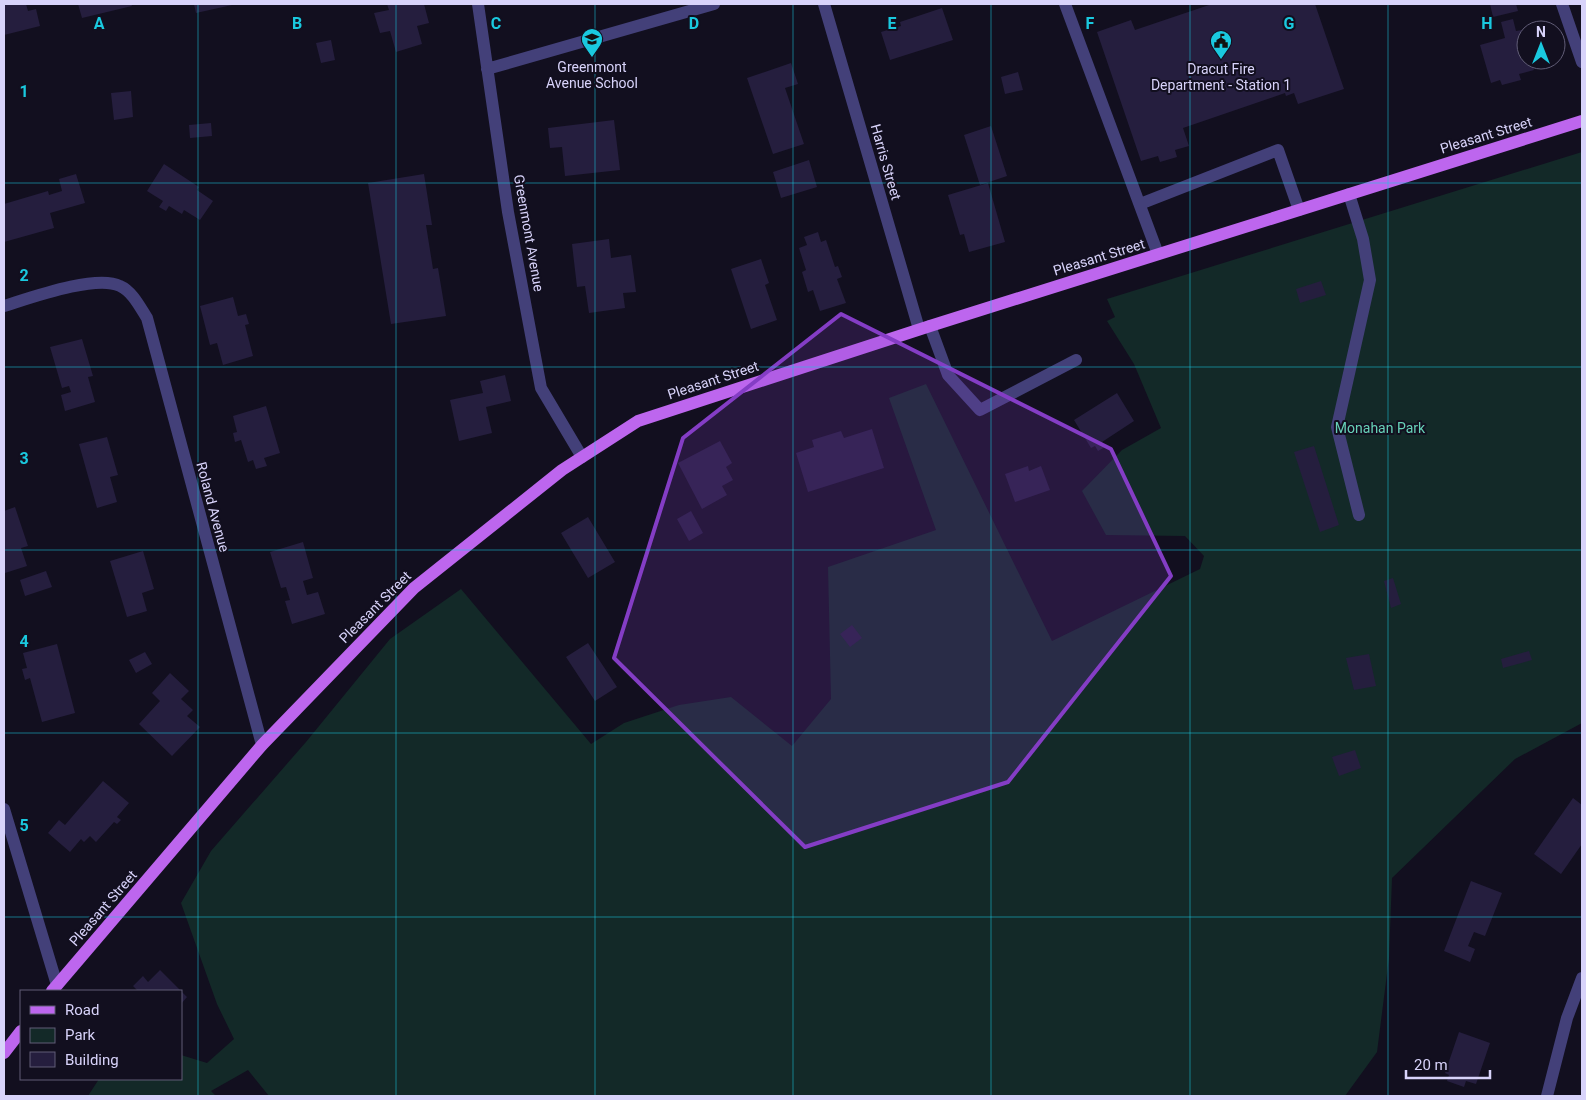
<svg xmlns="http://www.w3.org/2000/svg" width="1586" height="1100" viewBox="0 0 1586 1100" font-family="Roboto,sans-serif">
<rect width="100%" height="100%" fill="#120f1f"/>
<!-- green -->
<path fill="#132928" d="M1582 152V723L1515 759 1392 878 1389 958 1377 1052 1345 1096H269L248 1070 211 1091 216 1096H88L99 1079H181V1055L207 1063 234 1039 217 1004 181 903 211 851 306 742 390 639 461 589 591 744 624 723 679 705 731 697 792 746 831 699 828 567 936 530 889 398 926 384 1052 641 1200 569 1204 556 1185 536 1106 535 1082 491 1122 450 1161 428 1134 364 1107 321 1115 317 1107 299Z"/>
<!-- building -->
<path fill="#251e3e" d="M4 4H26L28 11 36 9 40 26 4 35Z
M78 4H131L132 6 82 18Z
M194 4H232V5L196 13Z
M387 4H424L429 23 417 26 422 44 396 52 390 31 380 33 374 13 389 10Z
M1212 4H1315L1344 89 1298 104 1294 93 1286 96 1285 93 1183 128 1189 146 1175 150 1177 157 1160 162 1158 156 1141 161 1097 32 1131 20 1135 30Z
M1490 4H1516L1518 11 1493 17Z
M942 8 953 40 890 60 881 32 901 26 900 22Z
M1513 19 1516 31 1522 30 1526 43V60H1531L1534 70 1519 74 1521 80 1502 85 1500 80 1491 83 1480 45 1505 38 1501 22Z
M331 40 335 60 321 63 316 43Z
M791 63 798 84 785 88 804 144 773 154 747 78Z
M1018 72 1023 90 1005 94 1001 77Z
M131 91 133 117 114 120 111 93Z
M614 120 620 170 565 176 562 147 550 148 548 128Z
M211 123 212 136 190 138 189 125Z
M991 126 1007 176 980 185 964 135Z
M809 160 817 187 781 198 773 172Z
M164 164 199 187 197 190 213 201 200 220 184 210 182 214 169 206 166 211 159 207 163 201 147 191Z
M76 174 85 203 50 213 54 228 4 242V204L48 191 49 195 62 191 59 179Z
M424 174 432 225H426L433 269 438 268 446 316 391 324 368 183Z
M988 183 1005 242 969 252 964 234 960 235 948 195Z
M818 232 821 242 826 240 835 267 838 266 842 277 837 279 846 303 820 311 813 290 808 292 802 272 806 270 799 248 807 245 804 237Z
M609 239 611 258 631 255 636 292 623 293 625 308 589 313 585 286 577 287 572 244Z
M761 259 769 283 765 285 777 320 751 329 731 269Z
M1321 281 1326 295 1300 303 1296 289Z
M233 297 238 316 246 314 249 324 245 325 253 356 223 365 217 343 210 345 200 306Z
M82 339 93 376 88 377 95 402 65 411 61 395 71 392 69 386 62 388 50 347Z
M505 375 511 401 486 407 492 433 459 441 450 400 483 393 480 381Z
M1117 393 1134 421 1102 442 1105 447 1098 451 1095 446 1091 448 1074 420Z
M266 406 280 453 264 458 267 466 256 469 253 460 248 462 241 440 235 442 233 433 237 432 233 416Z
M872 429 884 468 808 492 796 453 814 447 812 440 841 431 844 438Z
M107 437 118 475 110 477 117 502 97 508 79 444Z
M720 441 732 463 726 467 733 480 722 486 727 495 702 509 678 463Z
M1314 446 1339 525 1320 532 1294 452Z
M1028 466 1029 471 1041 466 1050 490 1015 502 1005 474Z
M15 507 28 546 21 548 27 566 5 573 4 569V511Z
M691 511 703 533 689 541 677 519Z
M588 517 615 562 588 578 561 533Z
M303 542 313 578 303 581 307 595 318 592 325 614 292 624 285 601 290 600 286 587 281 588 270 552Z
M143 551 154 589 142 593 147 611 127 617 110 561Z
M46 571 52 587 25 596 20 580Z
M1393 578 1401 604 1391 608 1384 581Z
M852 625 862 638 850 647 840 634Z
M588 643 617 687 595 701 566 657Z
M57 644 75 713 42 722 30 678 25 680 22 669 27 668 23 653Z
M1529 651 1532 660 1503 668 1501 659Z
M145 652 152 664 136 673 129 660Z
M1369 654 1376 686 1354 690 1346 658Z
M170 673 189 691 181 699 193 710 187 716 200 727 172 756 139 724 160 701 152 693Z
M1355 750 1361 768 1339 776 1332 757Z
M103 781 129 803 117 817 121 820 117 824 114 822 96 842 90 836 84 842 81 839 70 852 48 833 59 820 65 825Z
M1573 798 1582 805V844L1561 874 1534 854Z
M1471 881 1502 893 1485 936 1474 932 1468 946 1475 949 1470 962 1444 951Z
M160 970 181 991H138L133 986 143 976 148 982Z
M181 991 187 997 181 1004Z
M1459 1032 1490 1043 1476 1084 1466 1081 1464 1087 1447 1081 1449 1075 1445 1073Z"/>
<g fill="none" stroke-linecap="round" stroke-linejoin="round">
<!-- minor -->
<path stroke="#434079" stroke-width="12" d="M478 4 508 212 541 388 582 457
M824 4 919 329
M1065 4 1158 254
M1562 4 1582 62
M487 69 714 4
M1349 194 1363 239 1370 280 1337 427 1359 515
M1140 204 1278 150 1299 210
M4 306C30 298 96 274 120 286 132 291 140 307 147 318L262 745
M930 326 948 375 980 410 1076 360
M4 809 57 985
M1547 1096 1567 1018 1582 978"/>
<!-- major -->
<path stroke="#bd66ee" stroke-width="12" d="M52 991 262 745 414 588 562 470 638 421 930 326 1582 121
M4 1053 21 1031"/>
</g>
<!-- marked area -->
<path fill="#843dc5" fill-opacity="0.2" stroke="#843dc5" stroke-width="4" stroke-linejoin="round" d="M841 314 1111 449 1171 576 1008 782 805 847 614 658 683 438Z"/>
<!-- grid -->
<path fill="none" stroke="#1ac9df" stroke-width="1" stroke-opacity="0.55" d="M198 4V1096M396 4V1096M595 4V1096M793 4V1096M991 4V1096M1190 4V1096M1388 4V1096M4 183H1582M4 367H1582M4 550H1582M4 733H1582M4 917H1582"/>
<!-- icons -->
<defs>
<g id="school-pin" transform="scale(1.125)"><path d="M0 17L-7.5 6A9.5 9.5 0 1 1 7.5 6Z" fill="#1ac9df" stroke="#120f1f"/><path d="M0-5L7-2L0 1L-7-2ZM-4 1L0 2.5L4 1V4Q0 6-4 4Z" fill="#111"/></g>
<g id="civic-pin" transform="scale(1.125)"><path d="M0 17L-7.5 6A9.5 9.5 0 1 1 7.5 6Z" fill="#1ac9df" stroke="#120f1f"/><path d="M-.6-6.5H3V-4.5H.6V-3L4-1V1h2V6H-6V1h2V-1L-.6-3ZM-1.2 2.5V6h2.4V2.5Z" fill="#111"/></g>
</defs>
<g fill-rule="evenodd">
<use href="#school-pin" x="592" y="39"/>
<use href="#civic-pin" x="1221" y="41"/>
</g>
<g text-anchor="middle" stroke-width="4" stroke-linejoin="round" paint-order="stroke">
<!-- poi labels -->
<g font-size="14" fill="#d8d3fa" stroke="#120f1f">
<text x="592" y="72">Greenmont<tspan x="592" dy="16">Avenue School</tspan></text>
<text x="1221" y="74">Dracut Fire<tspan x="1221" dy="16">Department - Station 1</tspan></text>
</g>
<!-- street labels -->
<g font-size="14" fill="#d8d3fa" stroke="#120f1f">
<text transform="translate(1486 135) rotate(-17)" y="5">Pleasant Street</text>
<text transform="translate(886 162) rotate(74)" y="5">Harris Street</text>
<text transform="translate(529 233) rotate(80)" y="5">Greenmont Avenue</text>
<text transform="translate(1099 257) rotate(-17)" y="5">Pleasant Street</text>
<text transform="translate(713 380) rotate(-18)" y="5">Pleasant Street</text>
<text transform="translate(213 507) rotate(75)" y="5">Roland Avenue</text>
<text transform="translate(375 607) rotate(-45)" y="5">Pleasant Street</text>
<text transform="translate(103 908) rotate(-49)" y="5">Pleasant Street</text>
</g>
<!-- park labels -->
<g font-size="14" fill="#67d1b8" stroke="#120f1f">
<text x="1380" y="433">Monahan Park</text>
</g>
</g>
<g font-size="16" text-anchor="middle" font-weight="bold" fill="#1ac9df" stroke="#120f1f" stroke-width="4" stroke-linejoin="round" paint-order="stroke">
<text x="99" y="29">A</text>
<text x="297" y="29">B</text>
<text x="496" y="29">C</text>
<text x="694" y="29">D</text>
<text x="892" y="29">E</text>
<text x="1090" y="29">F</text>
<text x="1289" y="29">G</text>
<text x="1487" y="29">H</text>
<text x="24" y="97">1</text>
<text x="24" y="281">2</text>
<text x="24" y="464">3</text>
<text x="24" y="647">4</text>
<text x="24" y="831">5</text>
</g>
<!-- border -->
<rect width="1586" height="1100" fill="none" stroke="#d8d3fa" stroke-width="10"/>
<!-- legend -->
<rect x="20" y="990" width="162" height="90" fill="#120f1f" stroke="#615d77"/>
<rect x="30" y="1006" width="25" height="8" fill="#bd66ee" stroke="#615d77"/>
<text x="65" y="1015" font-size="15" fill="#d8d3fa">Road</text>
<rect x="30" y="1028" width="25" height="15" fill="#132928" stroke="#615d77"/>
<text x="65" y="1040" font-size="15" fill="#d8d3fa">Park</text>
<rect x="30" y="1052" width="25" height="15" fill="#251e3e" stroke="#615d77"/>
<text x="65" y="1065" font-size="15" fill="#d8d3fa">Building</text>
<!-- north arrow -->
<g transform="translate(1541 45)"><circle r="24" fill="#120f1f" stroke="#615d77"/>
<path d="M0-4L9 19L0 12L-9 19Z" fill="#1ac9df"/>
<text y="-8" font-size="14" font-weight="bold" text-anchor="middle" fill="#d8d3fa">N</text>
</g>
<!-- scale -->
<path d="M1406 1070v8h84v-8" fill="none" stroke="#d8d3fa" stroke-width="2.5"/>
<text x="1414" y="1070" font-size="15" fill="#d8d3fa" stroke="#120f1f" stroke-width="4" paint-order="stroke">20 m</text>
</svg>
